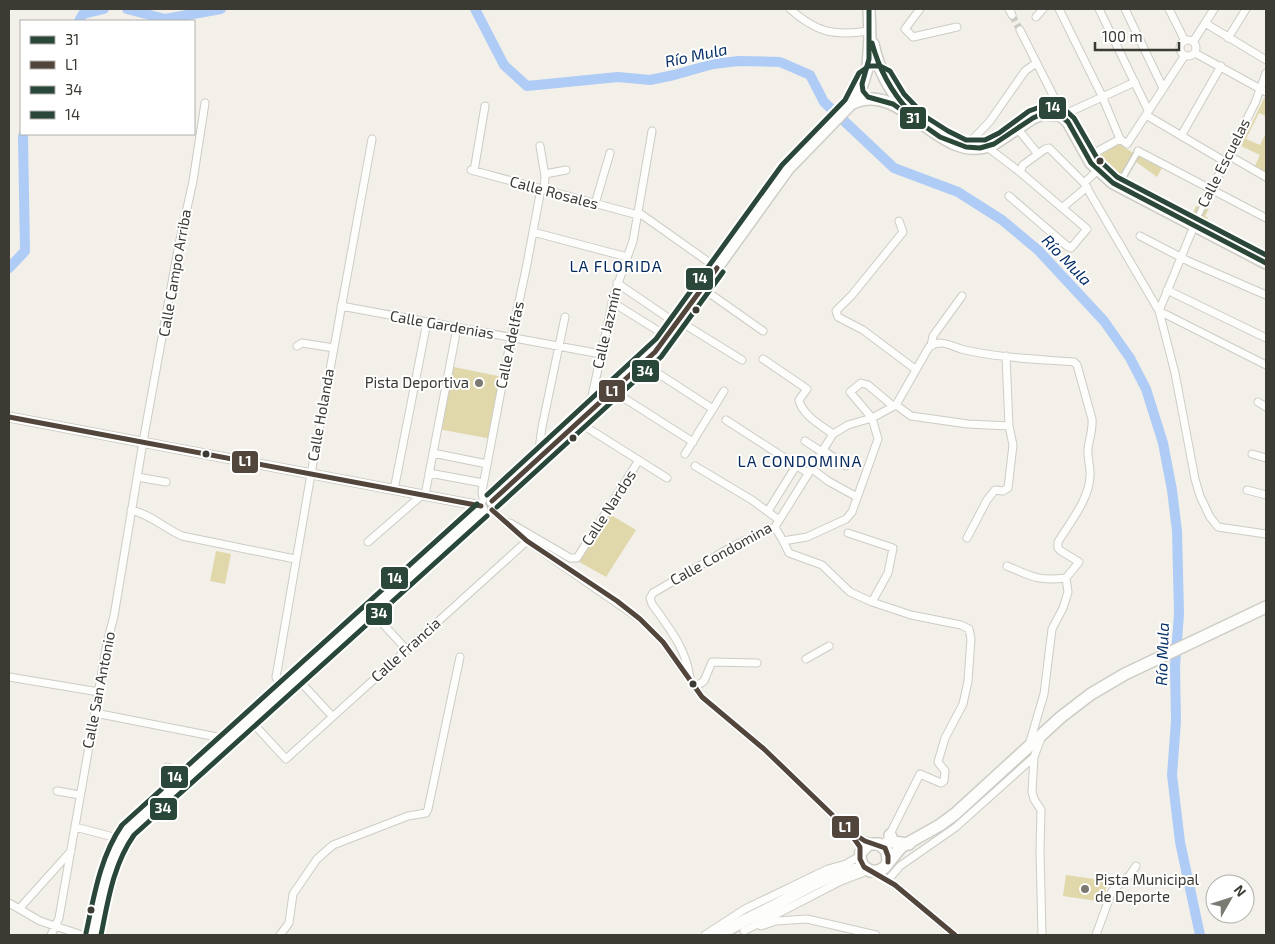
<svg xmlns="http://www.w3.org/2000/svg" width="1275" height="944" viewBox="0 0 1275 944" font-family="'Exo 2',sans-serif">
<rect width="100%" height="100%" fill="#f2f0e8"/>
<!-- green -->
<path fill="#e0d8aa" d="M1264 98 1266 99V116L1259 113 1246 139 1260 145 1266 133V175L1254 168 1260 155 1241 146Z
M1119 144 1138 156 1137 158 1139 156 1162 168 1157 177 1135 161 1121 187 1094 159Z
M1196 206 1209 209 1205 216 1208 218 1204 226 1189 221Z
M449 366 503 377 492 439 438 429Z
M606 512 636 530 606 577 574 559Z
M216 551 231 554 225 584 210 581Z
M1066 875 1107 881 1104 902 1063 896Z"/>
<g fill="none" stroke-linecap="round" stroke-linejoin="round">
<!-- river -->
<path stroke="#afccf7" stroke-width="10" d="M127 9 165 19 221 9
M475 9 504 65 527 86 618 77 650 80 674 75 713 64 739 61 780 62 810 75 824 102 894 168 958 192 1002 220 1038 250 1104 321 1130 358 1146 389 1163 443 1172 490 1177 531 1179 614 1175 666 1176 721 1172 775 1180 842 1200 935
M79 21 83 14 104 9
M9 268 25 251 23 137 24 134"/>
<!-- minor-tunnel -->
<path stroke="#cdccc4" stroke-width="7" stroke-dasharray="7 3.5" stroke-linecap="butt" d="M1012 15 1020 30"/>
<!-- pedestrian casing -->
<g stroke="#cdccc5" stroke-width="8">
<path id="pedestrian" d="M1118 186 1138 151
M1194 225 1203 206"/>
</g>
<!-- minor casing -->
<g stroke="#cdccc5" stroke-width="9">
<path id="minor" d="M790 9C817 33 834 36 869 31
M920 9 905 29 913 37 957 27
M1009 9 1012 15
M1059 9 1102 96 1120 139
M1099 9 1148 110
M1125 9 1163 88
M1169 9 1185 41
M1036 17 1043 9
M1205 23 1266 60
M1020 30 1064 117
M1228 38 1246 9
M1180 48a8 8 0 1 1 16 0a8 8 0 1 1-16 0Z
M1193 42 1214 9
M1195 53 1266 92
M1063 115 1135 82
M1146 115 1224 161
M1017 128 1038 154
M1181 136 1221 66
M540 146 545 176 544 190
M987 147 1020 172 1087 229 1071 248 1067 246 1009 196
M975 148 973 139 990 121 1025 71 1036 63
M1138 151 1266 218
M1228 155 1266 177
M1087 157 1120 139 1127 144 1185 55
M471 170 638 215
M474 171 485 106
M1020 172 1023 165 1045 149 1049 148 1084 183 1159 311 1175 373 1195 479 1200 496 1210 517 1218 527 1266 534
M545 174 566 170
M1084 183 1098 170
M595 204 610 153
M1203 206 1255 103 1266 73
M1062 208 1087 187
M638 212 717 268
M899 221 903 232 852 295 836 311 838 317 863 330 915 369
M533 232 627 257
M1140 236 1190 262 1266 295
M617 283 677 324
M702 288 763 331
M1167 290 1266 338
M612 302 668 337
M341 306 601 354
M1159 311 1266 365
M1159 311 1194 226
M679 321 742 360
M297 346 302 343 334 348
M931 346 933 336 962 296
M763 359 807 389 799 400C802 415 822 426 833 434
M642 363 713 409
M613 391 693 442
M1258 402 1266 407
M896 405 929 347C940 339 949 345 961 349 998 358 1036 359 1074 362L1077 365 1092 419C1093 430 1089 439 1088 449 1087 458 1091 468 1090 476 1089 500 1070 522 1058 542V548L1061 551 1079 562 1066 578 1068 592 1063 608 1052 629 1044 694 1029 745
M896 405 911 416 968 424 1009 426 1006 356
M593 408 592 396 614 295 633 241 652 131
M726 420 808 473
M578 422 667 478
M805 441 822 452
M823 450 846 466
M433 453 487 464
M685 454 724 391
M1252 454 1266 458
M541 457 539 449 542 427 565 317
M695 466 752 500 779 520
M811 468 828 481 857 497
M429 473 483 483
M137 477 166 482
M394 490 427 322
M1247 490 1266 495
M425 495 457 328
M483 500 482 491 511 338 526 269 541 189
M131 510C150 514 164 528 182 536L295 559
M492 510 527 541 640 619 663 642 702 697 764 749 848 830 864 840 873 843
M768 511 796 466
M510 523 570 558H577L639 460
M775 527 783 541
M848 533 893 548 888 573 872 602
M967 538 987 500 995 490 1003 491 1008 488 1013 445 1009 426
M368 542 422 495
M1007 566C1033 577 1037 581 1066 578
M370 610 406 649
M806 659 829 646
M9 677 99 692
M296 677 332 716
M690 678C686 648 669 628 652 604L650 598 653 593 735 545 775 527 833 434 848 425 872 418 896 405
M695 687 704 681 712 662 757 663
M281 690 276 677 278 666 311 474 372 139
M95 713 227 739
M249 719 286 759 527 541
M1034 757 1032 792 1034 799 1041 810 1040 850 1042 935
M167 767 190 773
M57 791 80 795
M75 827 121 839
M882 845 887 840 920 774 941 783 944 781 945 771 938 762 945 738 963 704 968 681 971 639 969 629 961 625 911 615 872 602 850 592 822 565 789 553 783 541 807 537 846 519 852 512 878 439 872 418 850 392 861 383 868 385 893 406
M875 872 895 885 955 935
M888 880 900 866 956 827 1034 757 1041 738
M9 903 40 921 82 935
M19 909 71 851
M761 926 776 921 807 919 876 935
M744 931 841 881 862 873
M51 935 59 918 107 643 114 616 143 442 178 249 193 181 205 103
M280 935 289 923 293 894 317 859 333 845 408 816 426 813 428 809 460 657
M705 935 745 909 828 869 846 864 860 856
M1096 935 1112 891 1130 875 1136 866"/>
</g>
<!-- tertiary casing -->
<g stroke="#cdccc5" stroke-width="11">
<path id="tertiary" d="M9 417 481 506"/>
</g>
<!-- primary casing -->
<g stroke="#cdccc5" stroke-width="14">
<path id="primary" d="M873 44C878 67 889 90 905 107
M851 104C904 77 939 169 994 144L1033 118 1042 114 1060 115 1068 122 1091 163 1113 183 1266 263
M492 501 662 344 788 169 851 104 862 85 868 66 870 38 869 9
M93 935C101 901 106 857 128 830L482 510"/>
</g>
<!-- trunk casing -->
<g stroke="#cdccc5" stroke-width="14">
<path id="trunk" d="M890 835 893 842 909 844
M888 862 887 851 879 844H869L861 852 860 859 863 866 870 871H878L884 868 901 847 940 825 955 814 1061 717 1091 694 1125 674 1266 607
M719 935C737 924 755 915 774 906 796 894 841 866 866 869"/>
</g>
<!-- pedestrian -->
<use href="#pedestrian" stroke="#fdfdfc" stroke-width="5"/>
<!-- minor -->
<use href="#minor" stroke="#fdfdfc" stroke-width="7"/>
<!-- tertiary -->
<use href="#tertiary" stroke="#fdfdfc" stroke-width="9"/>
<!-- primary -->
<use href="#primary" stroke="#fdfdfc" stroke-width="11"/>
<!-- trunk -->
<use href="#trunk" stroke="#fdfdfc" stroke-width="11"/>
<!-- bus-1 casing -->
<g stroke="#fff" stroke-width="9">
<path id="bus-1" d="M869 9V59L862 84 863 91 868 97 893 104 940 137 966 147 980 148 994 144 1033 118 1042 114 1060 115 1068 122 1091 163 1113 183 1266 263
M872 43C879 69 890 90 908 110"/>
</g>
<!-- bus-2 casing -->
<g stroke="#fff" stroke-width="9">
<path id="bus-2" d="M9 417 481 506
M492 501 655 352 717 268
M492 510 527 541 617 601 640 619 663 642 702 697 764 749 848 830 860 847V859L864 867 895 885 955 935
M848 830 865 841 885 848 888 856V862"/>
</g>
<!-- bus-3 casing -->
<g stroke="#fff" stroke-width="9">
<path id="bus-3" d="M497 507 661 357 723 272
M101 935C108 901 113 865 134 835L487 516"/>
</g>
<!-- bus-4 casing -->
<g stroke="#fff" stroke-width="9">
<path id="bus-4" d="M487 495 656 339 782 165 845 100 859 73 869 66H880L890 71 904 94 926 117 948 131 966 140H985L999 133 1029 111 1040 107 1063 108 1074 118 1097 158 1117 177 1266 255
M86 933C94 896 100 857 122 825L477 504"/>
</g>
<!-- bus-1 -->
<use href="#bus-1" stroke="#2a4738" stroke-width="5"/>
<!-- bus-2 -->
<use href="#bus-2" stroke="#52453c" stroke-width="5"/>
<!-- bus-3 -->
<use href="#bus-3" stroke="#284738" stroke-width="5"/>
<!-- bus-4 -->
<use href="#bus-4" stroke="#2a4739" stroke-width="5"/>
</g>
<!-- markers -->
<g fill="#3b3a33" stroke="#fff" stroke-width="2">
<circle cx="1100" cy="161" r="4.5"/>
<circle cx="696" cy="310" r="4.5"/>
<circle cx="573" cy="438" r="4.5"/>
<circle cx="206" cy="454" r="4.5"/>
<circle cx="693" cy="684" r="4.5"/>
<circle cx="91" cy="910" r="4.5"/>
</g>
<g fill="#7b7a72" stroke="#fff" stroke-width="2">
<circle cx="479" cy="383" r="5"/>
<circle cx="1085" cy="889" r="5"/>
</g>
<g text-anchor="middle" stroke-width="4" stroke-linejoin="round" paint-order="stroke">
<!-- street labels -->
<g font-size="15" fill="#3b3a33" stroke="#fff">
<text transform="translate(1224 163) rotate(-63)" y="5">Calle Escuelas</text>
<text transform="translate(554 193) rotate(15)" y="5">Calle Rosales</text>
<text transform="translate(175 273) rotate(-80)" y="5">Calle Campo Arriba</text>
<text transform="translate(442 325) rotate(10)" y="5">Calle Gardenias</text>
<text transform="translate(607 328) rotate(-77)" y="5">Calle Jazmín</text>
<text transform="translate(510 345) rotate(-78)" y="5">Calle Adelfas</text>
<text transform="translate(321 415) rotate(-80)" y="5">Calle Holanda</text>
<text transform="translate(609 508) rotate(-57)" y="5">Calle Nardos</text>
<text transform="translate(721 554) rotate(-29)" y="5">Calle Condomina</text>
<text transform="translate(406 650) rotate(-42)" y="5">Calle Francia</text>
<text transform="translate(99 690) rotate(-79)" y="5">Calle San Antonio</text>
</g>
<!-- poi labels -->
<g font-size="15" fill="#3b3a33" stroke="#fff" text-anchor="end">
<text x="469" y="388">Pista Deportiva</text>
<text x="1095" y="885" text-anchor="start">Pista Municipal<tspan x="1095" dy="17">de Deporte</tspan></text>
</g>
<!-- water labels -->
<g font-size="16" font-style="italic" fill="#083067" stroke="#fff">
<text transform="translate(696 55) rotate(-12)" y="6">Río Mula</text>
<text transform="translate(1067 260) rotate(46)" y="6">Río Mula</text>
<text transform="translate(1162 654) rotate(-88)" y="6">Río Mula</text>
</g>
<!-- neighbourhood labels -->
<g font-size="16" letter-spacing="1" fill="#052a5d" stroke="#fff">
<text x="616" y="272">LA FLORIDA</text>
<text x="800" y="467">LA CONDOMINA</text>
</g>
</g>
<g stroke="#fff" stroke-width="2">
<rect x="1038" y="96" width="29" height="24" rx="5" fill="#2a4739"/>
<rect x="899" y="106" width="28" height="24" rx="5" fill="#2a4738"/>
<rect x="685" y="267" width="29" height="24" rx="5" fill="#2a4739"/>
<rect x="631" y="359" width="29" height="24" rx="5" fill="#284738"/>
<rect x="598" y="379" width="28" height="24" rx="5" fill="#52453c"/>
<rect x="231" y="450" width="28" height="24" rx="5" fill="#52453c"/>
<rect x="380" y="566" width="29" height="24" rx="5" fill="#2a4739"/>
<rect x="365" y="602" width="28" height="24" rx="5" fill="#284738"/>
<rect x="160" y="765" width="29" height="24" rx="5" fill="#2a4739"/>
<rect x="149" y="797" width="29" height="24" rx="5" fill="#284738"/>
<rect x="831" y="815" width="29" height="24" rx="5" fill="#52453c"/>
</g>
<g font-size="14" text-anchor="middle" font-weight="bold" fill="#fff">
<text x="1053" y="112">14</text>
<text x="913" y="123">31</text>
<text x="700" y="283">14</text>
<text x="645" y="376">34</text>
<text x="612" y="396">L1</text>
<text x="245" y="466">L1</text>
<text x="395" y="583">14</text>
<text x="379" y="618">34</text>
<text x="175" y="782">14</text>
<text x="163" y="813">34</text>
<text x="845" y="832">L1</text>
</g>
<!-- border -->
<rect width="1275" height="944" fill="none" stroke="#3b3a33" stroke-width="20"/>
<!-- legend -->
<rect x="20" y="20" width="175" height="115" fill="#ffffff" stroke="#b1b0ad"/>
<rect x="30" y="36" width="25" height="8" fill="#2a4738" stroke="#b1b0ad"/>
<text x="65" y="45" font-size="15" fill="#3b3a33">31</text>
<rect x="30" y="61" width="25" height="8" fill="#52453c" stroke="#b1b0ad"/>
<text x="65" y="70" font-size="15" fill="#3b3a33">L1</text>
<rect x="30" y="86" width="25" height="8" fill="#284738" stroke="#b1b0ad"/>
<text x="65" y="95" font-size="15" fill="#3b3a33">34</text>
<rect x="30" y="111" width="25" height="8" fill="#2a4739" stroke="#b1b0ad"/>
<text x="65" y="120" font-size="15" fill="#3b3a33">14</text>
<!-- north arrow -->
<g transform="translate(1230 899) rotate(51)"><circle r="24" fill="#ffffff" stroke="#b1b0ad"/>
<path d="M0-4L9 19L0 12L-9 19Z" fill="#7b7a72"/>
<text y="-8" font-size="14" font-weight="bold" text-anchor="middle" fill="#3b3a33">N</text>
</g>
<!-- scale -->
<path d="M1095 42v8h84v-8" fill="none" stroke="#3b3a33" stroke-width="2.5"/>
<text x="1102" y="42" font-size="15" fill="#3b3a33" stroke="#ffffff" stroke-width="4" paint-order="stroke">100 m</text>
</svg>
